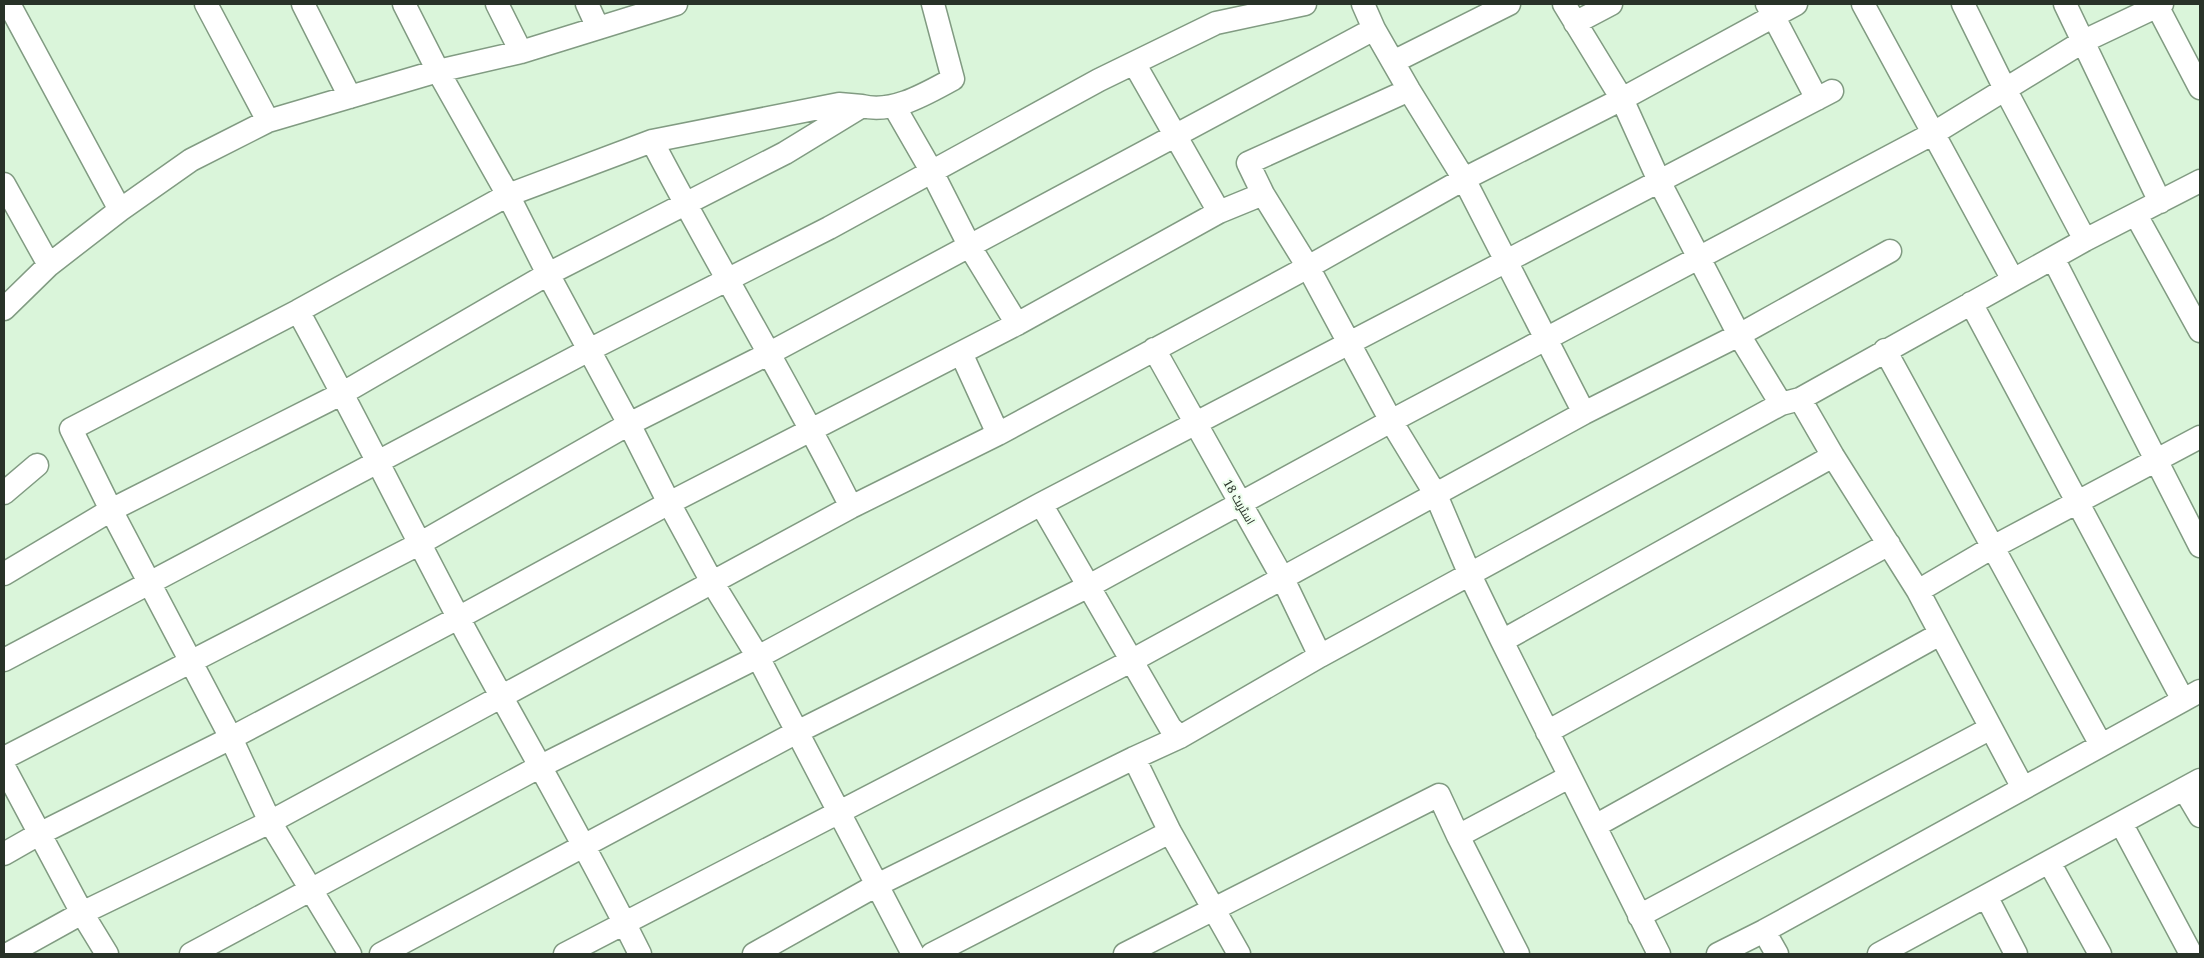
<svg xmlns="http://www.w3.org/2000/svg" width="2204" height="958" viewBox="0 0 2204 958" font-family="'Noto Serif',Cairo,serif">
<rect width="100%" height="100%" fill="#daf5da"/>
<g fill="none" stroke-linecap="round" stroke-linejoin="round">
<!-- minor casing -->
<g stroke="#819b82" stroke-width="25">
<path id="minor" d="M9 4 120 210
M206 4 268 121
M303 4 350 97
M404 4 438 71 508 195 548 274 629 424 669 503 712 582 758 657 913 954
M497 4 521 52
M587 4 598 28
M1363 4 1374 29 1409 90 1464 179 1584 413
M1564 4 1622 99 1660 183 1739 335 1781 404
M1767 4 1817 99
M1863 4 2013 280
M1963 4 2005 89 2085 240
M2065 4 2160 202
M2156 4 2200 88
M1575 23 1611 4
M1393 62 1509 4
M1134 63 1219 212
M894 106 932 172 970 247 1017 324
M652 141C716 264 789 383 851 507
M4 184 49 265
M1263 194 1308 267 1391 421 1436 495 1470 575 1502 641 1659 954
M2136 215 2200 331
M2053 258 2200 546
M1971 303 2183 700
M4 309 49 265 120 210 191 160 268 121 438 71 521 52 676 4
M298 311C356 417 409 525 466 632 524 739 586 845 640 954
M1154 349 1283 579 1320 656
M1885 350 2101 745
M961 353 998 434
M1800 399 1833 456 1918 591 2023 788
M4 493 37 465
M1041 504 1170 727 1180 737
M4 574 111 510 343 393 548 274 785 153 862 106C893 114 927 93 953 79L933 4
M1918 591 1993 547 2200 437
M1502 641 1833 456
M4 660 589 350 829 228 1099 80 1216 23 1305 4
M1547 732 1889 544
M4 758 419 544 629 424 768 354 1374 29
M4 767 82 913 107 954
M2184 789 2200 816
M2121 823 2191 954
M1595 826 1940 634
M1458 836 1518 954
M4 854 39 834 231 738 458 618 669 503 1017 324 1219 212 1263 194 1248 163 1409 90
M2049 862 2100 954
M1986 896 2016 954
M1639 916 1991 728
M1764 931 1777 954
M8 954 82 913 270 822 851 507 998 434 1308 267 1464 179 1622 99 1796 4
M191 954 539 767 758 657 1041 504 1832 91
M350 954 270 822 231 738 111 510 71 429 298 311 508 195 652 141 839 104 862 106
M381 954 797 732 1089 586 1391 421 1934 133 2084 41 2162 4
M565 954 1131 661 1584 413 1739 335 1890 251
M754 954 877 885 1134 758
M932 954 1170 832
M1125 954 1439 795 1458 836 1569 777
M1239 954 1170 832 1134 758 1180 737 1320 656 1781 404 1800 399 2085 240 2200 181
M1718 954 1764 931 2200 691
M1879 954 2200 780"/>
</g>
<!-- minor -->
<use href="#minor" stroke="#fff" stroke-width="22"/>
</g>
<g text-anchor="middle" stroke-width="4.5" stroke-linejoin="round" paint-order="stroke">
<!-- street labels -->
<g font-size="12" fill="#283228" stroke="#efffef">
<text transform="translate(1239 502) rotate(60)" y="4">اسٹریٹ 18</text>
</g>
</g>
<!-- border -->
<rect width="2204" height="958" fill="none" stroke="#283228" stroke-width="10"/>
</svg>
